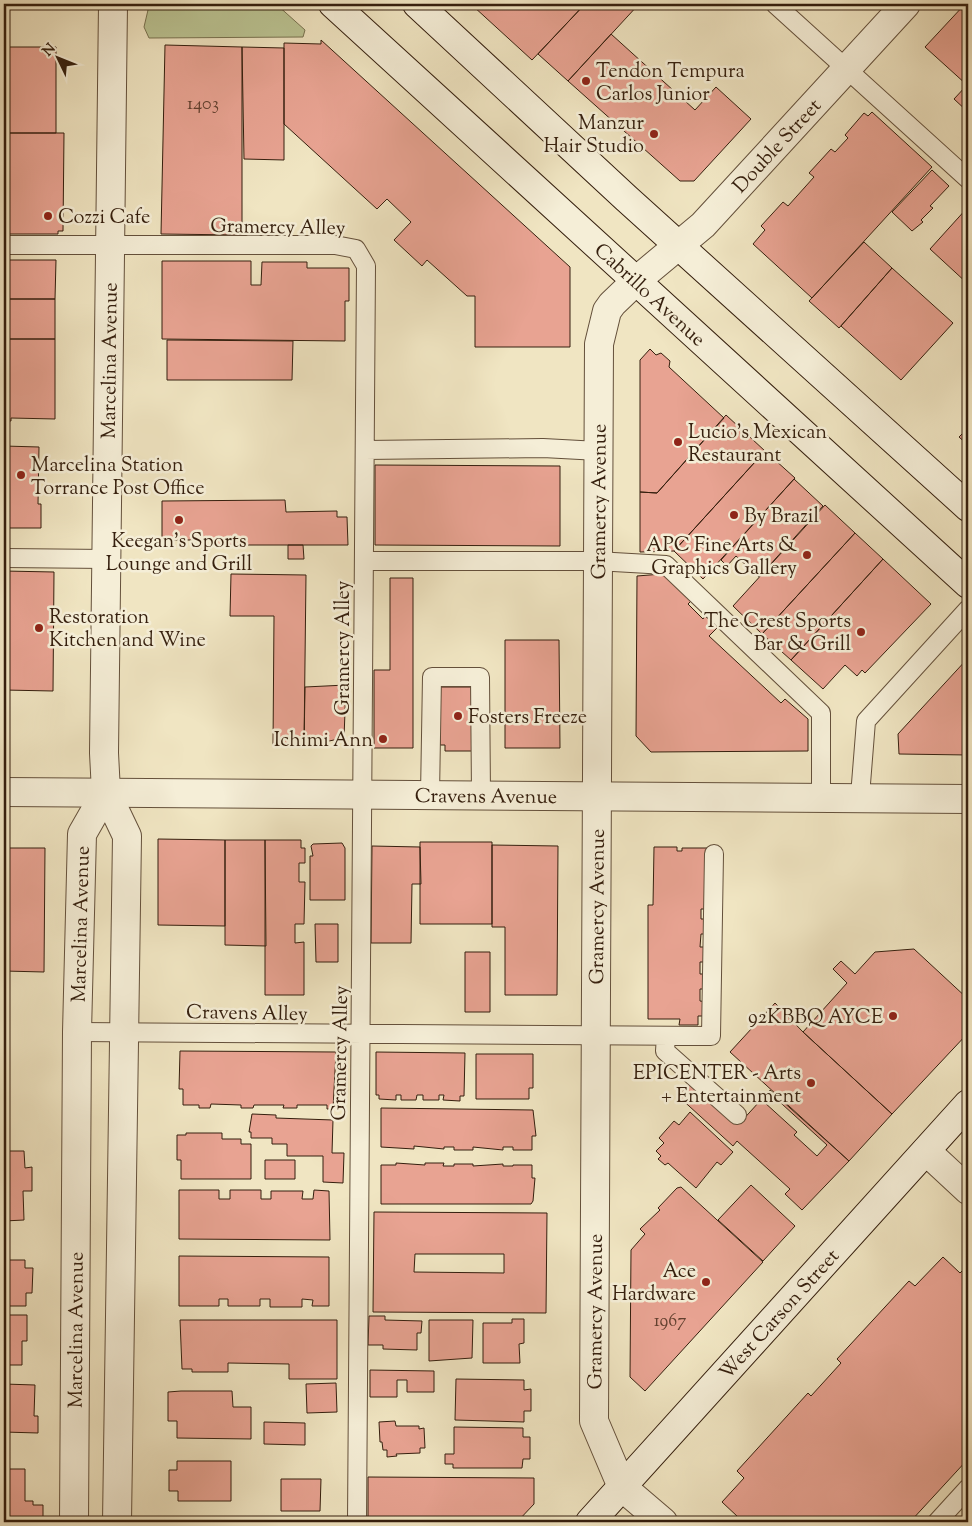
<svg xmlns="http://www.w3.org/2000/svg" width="972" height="1526" viewBox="0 0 972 1526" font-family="'Sorts Mill Goudy',serif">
<rect width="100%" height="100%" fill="#f0e5c2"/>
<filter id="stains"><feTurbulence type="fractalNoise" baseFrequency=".004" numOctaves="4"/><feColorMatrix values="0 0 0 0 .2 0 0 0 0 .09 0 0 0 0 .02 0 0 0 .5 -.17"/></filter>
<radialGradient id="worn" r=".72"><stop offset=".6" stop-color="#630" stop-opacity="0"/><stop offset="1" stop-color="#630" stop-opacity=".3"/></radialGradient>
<!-- green -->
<path fill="#bbc493" stroke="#787250" d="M154 4H276L305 30 303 37 149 38 144 27 148 10Z"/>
<!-- building -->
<path fill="#e8a392" stroke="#351f0e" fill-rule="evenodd" d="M476 4H585L532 60 473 6Z
M585 4H639L568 81 538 54Z
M965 4H968V112L954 99 967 85 925 47Z
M611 34 695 110 716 87 751 119 694 181H680L568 81Z
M321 40 570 267V347H475V296H467L427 260 422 266 394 240 411 222 387 199 377 209 284 124V43L321 44Z
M165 45 242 47V235L161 234Z
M4 47H56V133H9V178H4Z
M242 47 284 48V160L244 159Z
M872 112 932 167 812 298 753 244 765 230 761 226 783 202 788 206 814 177 809 173 831 149 835 152 848 138 845 135 864 113 868 116Z
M9 133H64L63 231H58V234H9Z
M932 170 949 186 930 206 933 208 921 220 923 222 912 231 892 212Z
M968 207V284L930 249Z
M864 242 892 268 839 328 809 301Z
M4 260H56L55 299H4Z
M162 261H251V285H261L262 262H307V268H349V301H345V341L162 339Z
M892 268 953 323 901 380 841 326Z
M4 299H55V339H4Z
M4 339H55V419L11 418V421H4Z
M167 340 293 341 292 380H167Z
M650 349 656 355 661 353 670 361 669 367 724 418 657 493 640 492V360Z
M726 415 765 451 674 551 640 552V492L657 493Z
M968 428V445L959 437Z
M4 446 39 447 38 504H41V528H4Z
M765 451 795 478 703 579 674 551Z
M375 465 560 466V546L375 545Z
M794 479 823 506 759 577 736 556 727 566 721 560Z
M285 500 286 512 337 511V517H347L348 545H217V540H162V501Z
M825 505 855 533 762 634 733 606Z
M855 533 883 559 791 660 762 634Z
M288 545H303L304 559H288Z
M883 559 931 604 865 673 862 670 857 676 845 665 823 689 791 660Z
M4 571 54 572 53 691 4 690Z
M231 574 306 575 304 746H273L274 616H230Z
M662 574 692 600 688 604 703 619 705 616 718 627 709 636 781 703 785 699 808 719V751L651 752 636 736 637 576Z
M390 578H413V748H374V670H390Z
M505 640H559L560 748H505Z
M968 658V755L899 754 898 734Z
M346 685 344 738 304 746 305 687Z
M440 687H477L473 751H445V745H440Z
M158 839 225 840V926L158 925Z
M225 840H265L266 946 225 945Z
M265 840H301V848H305V863H299V882H305L304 924H295V943L304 942V995H265Z
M420 842H492V924H420Z
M342 843 345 848V900H310V856H313L311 846 313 844Z
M492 845 558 846 557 995H505V927H492Z
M372 846 420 847 421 884H412L411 943H371Z
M654 847H677V851H682V848H707L706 909H701V919H708V934H701L700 947H708V962H700V974H708V989H700V1001L707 1002V1016H698V1025H679L680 1019H648V905H653Z
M6 848H45L44 972 4 971Z
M315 924H338V962H316Z
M914 949 968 999V1033L892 1114 803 1032 847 983 833 969 841 961 855 974 875 952Z
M465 952H490V1012H465Z
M775 1003 803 1032 892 1114 849 1161 730 1052Z
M180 1051 336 1052 333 1109H327V1105H297V1108H283L284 1105H254L253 1108H241V1105L211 1104 210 1108H199V1105H183V1089H179Z
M376 1052 465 1053 464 1096H460V1101L443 1100 444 1095H439V1100H423V1095H417L416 1100H401V1095H396V1100L379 1099V1095H376Z
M476 1054H533V1088H529V1099H476Z
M692 1081 739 1124 770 1090 849 1161 802 1210 785 1194 790 1189 737 1141 733 1146 678 1096ZM771 1094 827 1145 817 1156 794 1135 797 1132 764 1102Z
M381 1108 533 1110 536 1136H532V1150H513V1147H503V1150L473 1147V1150H454V1147H444V1149L414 1146V1149L381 1147Z
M690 1112 733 1152 721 1165 717 1162 696 1188 668 1163 665 1165 658 1159 661 1156 656 1151 664 1143 659 1138 674 1121 679 1125Z
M252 1114 276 1115V1118L333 1120 332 1153H344L343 1183 323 1182V1156H287V1144H272V1138H251V1132H249Z
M186 1133H222V1139H241V1144H251V1179H181V1160H177V1135H186Z
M4 1151H24L25 1168 32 1167V1191H23L24 1220 4 1221Z
M265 1160H295V1179H265Z
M396 1163 425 1165V1163H444L443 1166H454V1164H473V1166L503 1164V1166H513V1165H532V1178H535L533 1201 531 1204H381V1165H396Z
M751 1185 795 1226 763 1261 718 1220Z
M681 1187 763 1262 645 1391 630 1377 631 1250 645 1234 640 1229 660 1210 658 1208 677 1188Z
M179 1190H219V1199H230V1190H261V1199H271V1191H303L302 1199H313L314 1190 329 1191 330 1240 179 1239Z
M374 1212 547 1213 546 1313 373 1312ZM415 1254H504V1273L414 1272Z
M179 1256 329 1257V1306H312L313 1300 302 1299V1307H270V1299H260V1306H228V1299H219V1306H179Z
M943 1257 960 1273 964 1269 968 1273V1459L910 1522H733L738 1517 722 1502 744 1478 737 1471 808 1393 811 1396 841 1363 837 1359 909 1281 915 1286Z
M4 1260H25V1268H33L32 1293H26V1306H4Z
M4 1315H27V1341H22V1365H6V1369H4Z
M369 1316H385V1320L422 1321 421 1333H417V1350L383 1349V1345H368Z
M512 1319H524V1343L519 1344 520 1363H483V1323H512Z
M180 1320H337V1379H289V1364L228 1363V1372H192V1369H182Z
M429 1320H473L472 1358 429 1361Z
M370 1370 434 1371V1392H407V1380H397V1397H370Z
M456 1379 524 1380V1390L531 1389V1411H524V1422L455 1420Z
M336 1383 337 1412 307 1413 306 1384Z
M4 1384 35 1385 34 1416H38V1433L4 1432Z
M181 1391H232L233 1407H251V1439L177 1438V1421H168V1392Z
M395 1421 396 1426H419V1429L424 1428 425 1448H420V1453L396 1454 397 1456 387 1457V1450H383L382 1442H380L379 1422Z
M264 1422 305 1423V1445L264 1444Z
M454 1427 523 1428V1437H530V1459H523L522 1468H453V1464H445V1454H454Z
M177 1461H231V1501H178V1491H169V1470H177Z
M4 1469H25V1501H33V1505H43V1522H4Z
M368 1477 534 1478V1504L517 1522H368Z
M281 1479H321L320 1511H281Z"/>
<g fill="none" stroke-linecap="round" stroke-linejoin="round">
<!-- service casing -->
<g stroke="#64503b" stroke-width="20">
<path id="service" d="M775 4 968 179
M4 245H335L356 249 366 266 357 1522
M365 450 543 448 599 451
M4 558 107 559
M364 561H596L666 565 821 713V797
M430 795 432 677H480L481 795
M860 796 866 721 968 609
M77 1032 711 1036 714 854
M666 1036 665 1051 737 1115
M937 1522 968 1488"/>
</g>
<!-- minor casing -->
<g stroke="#64503b" stroke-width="30">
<g id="minor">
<path d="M926 1151 968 1190"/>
<path id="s1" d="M663 1522 622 1487 594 1421 599 344 607 311 612 304 637 280 703 225 906 4"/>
</g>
</g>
<!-- tertiary casing -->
<g stroke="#64503b" stroke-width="30">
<g id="tertiary">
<path id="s2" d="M4 792 968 799"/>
<path d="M106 792 127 836 117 1522"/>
<path id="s3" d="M74 1522 77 1032 82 834 106 792 104 753 113 4"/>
</g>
</g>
<!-- secondary casing -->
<g stroke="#351f0e" stroke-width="30">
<g id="secondary">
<path id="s4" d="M333 4 968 584"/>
<path d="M417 4 626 198 968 507"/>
<path id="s5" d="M590 1522 968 1104"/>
</g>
</g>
<!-- service -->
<use href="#service" stroke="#f5eed7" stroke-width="18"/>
<!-- minor -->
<use href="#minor" stroke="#f5eed7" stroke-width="28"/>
<!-- tertiary -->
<use href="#tertiary" stroke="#f5eed7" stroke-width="28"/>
<!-- secondary -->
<use href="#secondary" stroke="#f5eed7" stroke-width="28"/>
</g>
<!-- markers -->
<g fill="#8f2418" stroke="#f5eed7" stroke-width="2">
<circle cx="586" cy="81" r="5"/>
<circle cx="654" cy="134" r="5"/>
<circle cx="48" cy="216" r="5"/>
<circle cx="678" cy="442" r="5"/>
<circle cx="21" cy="475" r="5"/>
<circle cx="734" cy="515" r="5"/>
<circle cx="179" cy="520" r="5"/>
<circle cx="807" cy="555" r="5"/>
<circle cx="39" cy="628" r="5"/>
<circle cx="861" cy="632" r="5"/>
<circle cx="458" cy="716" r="5"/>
<circle cx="383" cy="739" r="5"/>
<circle cx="893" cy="1016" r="5"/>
<circle cx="811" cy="1083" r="5"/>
<circle cx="706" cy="1282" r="5"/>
</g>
<g text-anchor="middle" stroke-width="5" stroke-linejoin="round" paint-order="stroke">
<!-- number labels -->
<g font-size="18" fill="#62402f">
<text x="203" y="109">1403</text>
<text x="670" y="1326">1967</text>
</g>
<!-- poi labels -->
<g font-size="20" fill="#351f0e" stroke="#f5eed7" text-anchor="start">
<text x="596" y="77">Tendon Tempura<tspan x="596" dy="23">Carlos Junior</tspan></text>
<text x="644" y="129" text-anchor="end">Manzur<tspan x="644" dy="23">Hair Studio</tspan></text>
<text x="58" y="223">Cozzi Cafe</text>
<text x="688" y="438">Lucio's Mexican<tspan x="688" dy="23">Restaurant</tspan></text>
<text x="31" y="471">Marcelina Station<tspan x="31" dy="23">Torrance Post Office</tspan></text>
<text x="744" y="522">By Brazil</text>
<text x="179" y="547" text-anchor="middle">Keegan's Sports<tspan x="179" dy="23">Lounge and Grill</tspan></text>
<text x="797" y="551" text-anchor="end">APC Fine Arts &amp;<tspan x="797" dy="23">Graphics Gallery</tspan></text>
<text x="49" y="623">Restoration<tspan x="49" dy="23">Kitchen and Wine</tspan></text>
<text x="851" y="627" text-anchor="end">The Crest Sports<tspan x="851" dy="23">Bar &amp; Grill</tspan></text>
<text x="468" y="723">Fosters Freeze</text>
<text x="373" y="746" text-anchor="end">Ichimi Ann</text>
<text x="883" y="1023" text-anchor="end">92KBBQ AYCE</text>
<text x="801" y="1079" text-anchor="end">EPICENTER - Arts<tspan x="801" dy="23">+ Entertainment</tspan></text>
<text x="696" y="1277" text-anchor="end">Ace<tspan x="696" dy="23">Hardware</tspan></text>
</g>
<!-- street labels -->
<g font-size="20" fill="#351f0e" stroke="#f5eed7">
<text dy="7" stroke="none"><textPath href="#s1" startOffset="1474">Double Street</textPath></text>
<text transform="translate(278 226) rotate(1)" y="7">Gramercy Alley</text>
<text dy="7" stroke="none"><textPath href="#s4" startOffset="430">Cabrillo Avenue</textPath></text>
<text dy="7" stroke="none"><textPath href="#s3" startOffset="1168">Marcelina Avenue</textPath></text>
<text dy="7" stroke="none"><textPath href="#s1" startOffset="1045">Gramercy Avenue</textPath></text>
<text transform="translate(342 648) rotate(-90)" y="7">Gramercy Alley</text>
<text dy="7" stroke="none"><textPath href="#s2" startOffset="482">Cravens Avenue</textPath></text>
<text dy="7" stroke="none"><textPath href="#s1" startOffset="640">Gramercy Avenue</textPath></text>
<text dy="7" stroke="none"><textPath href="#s3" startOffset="598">Marcelina Avenue</textPath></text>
<text transform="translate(247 1012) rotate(1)" y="7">Cravens Alley</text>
<text transform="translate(339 1053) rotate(-89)" y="7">Gramercy Alley</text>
<text dy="7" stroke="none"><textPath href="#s1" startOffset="235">Gramercy Avenue</textPath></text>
<text dy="7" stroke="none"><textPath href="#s5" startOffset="281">West Carson Street</textPath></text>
<text dy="7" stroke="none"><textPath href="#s3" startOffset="192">Marcelina Avenue</textPath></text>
</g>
</g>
<!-- margin -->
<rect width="972" height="1526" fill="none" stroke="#f0e5c2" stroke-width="20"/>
<rect x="5" y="5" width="962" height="1516" fill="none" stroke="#351f0e" stroke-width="2.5"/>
<rect x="10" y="10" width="952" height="1506" fill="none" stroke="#351f0e"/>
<!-- north arrow -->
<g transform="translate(58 58) rotate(313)" stroke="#f5eed7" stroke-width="4" paint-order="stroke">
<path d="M0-4L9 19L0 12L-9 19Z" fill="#351f0e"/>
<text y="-8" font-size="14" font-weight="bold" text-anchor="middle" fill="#351f0e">N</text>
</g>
<rect width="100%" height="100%" filter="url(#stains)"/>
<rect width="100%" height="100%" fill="url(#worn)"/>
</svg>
